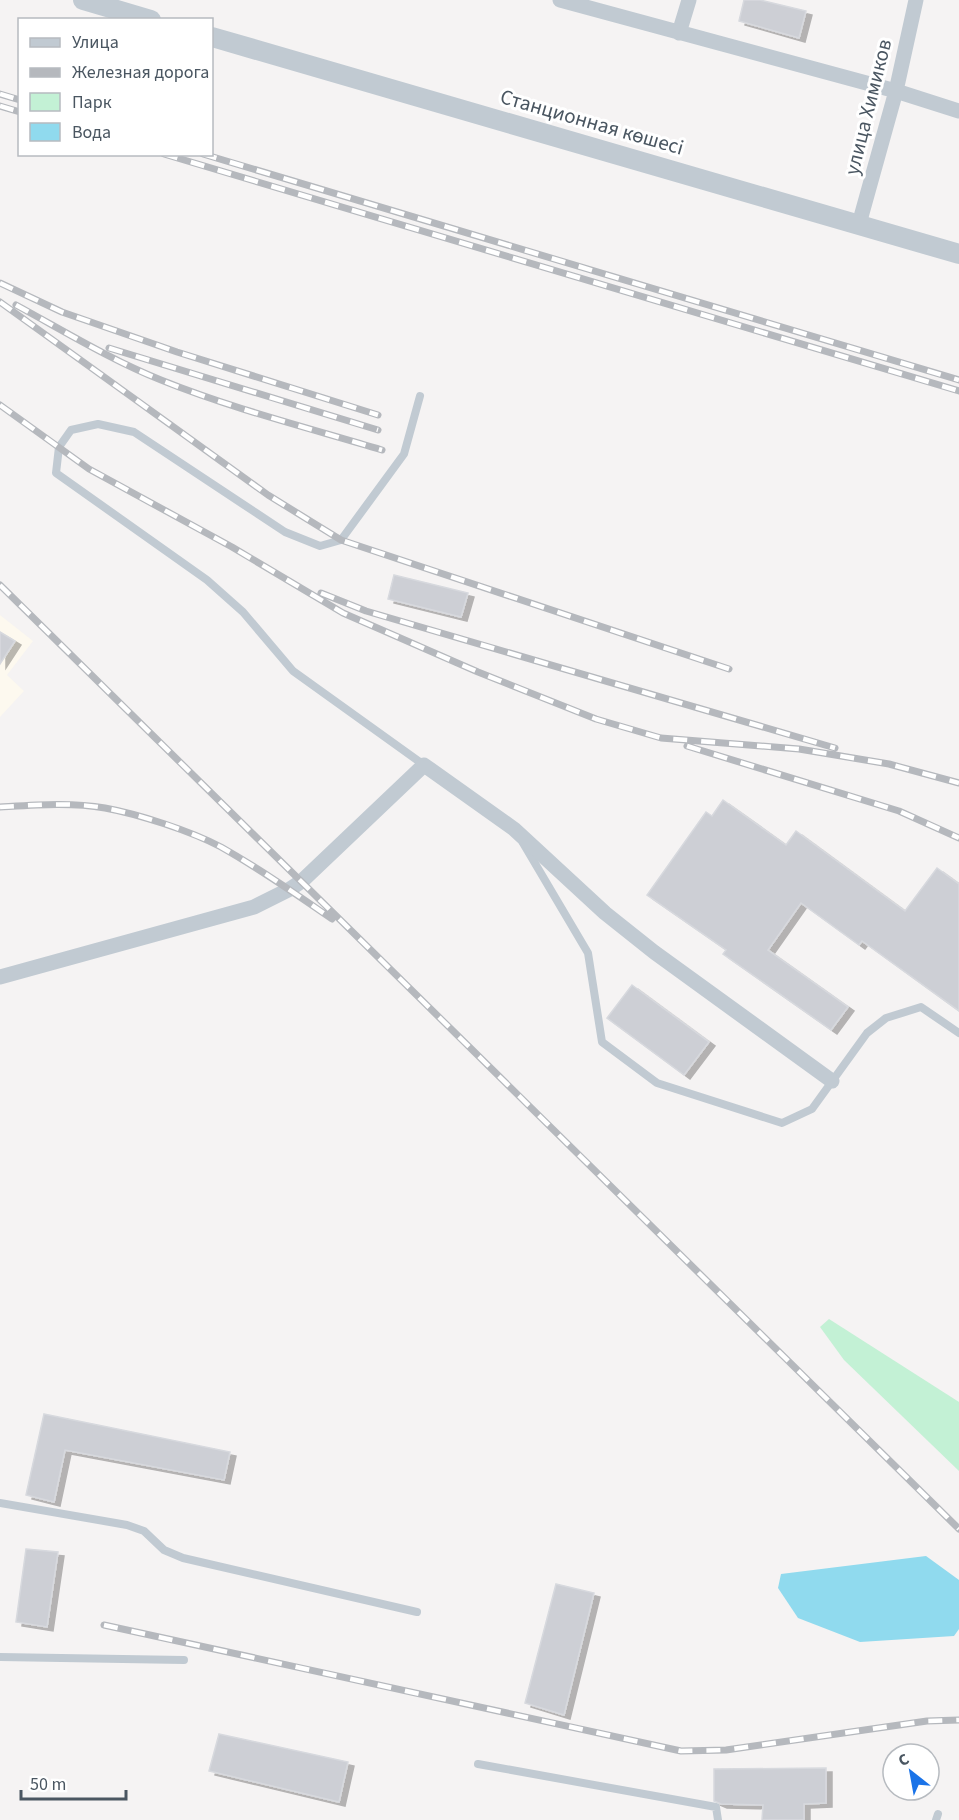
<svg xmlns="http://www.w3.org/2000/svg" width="959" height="1820" viewBox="0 0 959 1820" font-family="'Source Sans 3',sans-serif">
<defs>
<filter id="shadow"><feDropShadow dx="6" dy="4" stdDeviation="0" flood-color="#0004"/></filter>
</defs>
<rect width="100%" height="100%" fill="#f5f3f3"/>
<!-- commercial -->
<path fill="#fdf9ef" d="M0 615 33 641 7 675 24 691 0 717Z"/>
<!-- green -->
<path fill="#c3f1d5" d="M829 1319 959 1402V1471L844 1360 820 1327Z"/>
<!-- water -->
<path fill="#90daee" d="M926 1556 959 1580V1629L954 1636 860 1642 798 1618 778 1588 781 1574Z"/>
<!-- building -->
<path fill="#cdcfd5" stroke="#d7d9de" stroke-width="1.5" filter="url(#shadow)" d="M744 0H760L806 11 799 38 739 21Z
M394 575 468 593 461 617 388 599Z
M0 632 15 641 0 664Z
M723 800 786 845 796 831 905 911 937 868 959 884V1011L862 941 859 945 801 903 768 950 848 1007 831 1030 723 954 726 950 647 895 706 812 712 816Z
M632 985 709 1042 684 1075 607 1018Z
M44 1414 230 1452 224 1480 65 1450 54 1502 26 1495Z
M26 1549 58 1552 47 1627 16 1622Z
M556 1584 594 1593 564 1715 525 1703Z
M219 1734 348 1762 339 1802 209 1771Z
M826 1768V1803L804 1804V1820H762L763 1805 721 1804 714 1801V1769Z"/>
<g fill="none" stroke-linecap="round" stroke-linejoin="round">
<!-- service -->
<path stroke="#c1cad2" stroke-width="8" d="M420 396 404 454 341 540 320 546 285 532 134 432 98 424 71 430 59 447 56 473 207 580 243 612 293 671 424 765
M523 843 588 953 602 1042 657 1083 782 1123 812 1109 867 1033 886 1018 921 1007 959 1033
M0 1503 127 1525 144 1531 164 1550 183 1558 417 1612
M0 1657 184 1660
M478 1764 716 1807 718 1820
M936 1820 938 1814"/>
<!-- minor -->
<path stroke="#c1cad2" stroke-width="15" d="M560 0 896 91 959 111
M679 33 689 0
M859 224 896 91 916 0
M0 977 254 907 290 889 302 881 424 765 514 829 605 913 654 952 832 1081"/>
<!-- tertiary -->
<path stroke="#c1cad2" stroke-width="20" d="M83 0 151 20
M212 37 959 254"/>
<!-- rail casing -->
<g stroke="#b5b8bd" stroke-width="7">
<path id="rail" d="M0 94 20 100
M0 106 20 112
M164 154 959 391
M203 154 959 380
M0 283 62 312 177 352 378 415
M0 302 268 495 341 540 729 669
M16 305C64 331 111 360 161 380 233 409 309 428 382 450
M109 348 378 430
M0 405 89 469 232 547 343 613 478 672 596 719 661 738 799 749 889 764 959 783
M0 585 959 1529
M321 593 366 611 835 748
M687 746 899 811 959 838
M0 807C34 805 71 802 105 808 138 814 191 831 221 847 260 869 296 894 332 919
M104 1625 681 1751 726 1750 927 1721 959 1720"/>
</g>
<!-- rail -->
<use href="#rail" stroke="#fff" stroke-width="4.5" stroke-dasharray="14" stroke-linecap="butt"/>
</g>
<g text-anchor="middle" stroke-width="6" stroke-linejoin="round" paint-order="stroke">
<!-- street labels -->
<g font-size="21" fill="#4a5661" stroke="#fff">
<text transform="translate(868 107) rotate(-76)" y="7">улица Химиков</text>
<text transform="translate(592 122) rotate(16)" y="7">Станционная көшесі</text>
</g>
</g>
<!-- legend -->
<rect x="18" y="18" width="195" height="138" fill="#ffffff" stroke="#b7bbc0" stroke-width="1.5"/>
<rect x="30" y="38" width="30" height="9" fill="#c1cad2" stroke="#b7bbc0" stroke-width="1.5"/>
<text x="72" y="48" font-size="18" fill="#4a5661">Улица</text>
<rect x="30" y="68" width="30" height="9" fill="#b5b8bd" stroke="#b7bbc0" stroke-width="1.5"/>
<text x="72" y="78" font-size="18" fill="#4a5661">Железная дорога</text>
<rect x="30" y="93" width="30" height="18" fill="#c3f1d5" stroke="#b7bbc0" stroke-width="1.5"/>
<text x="72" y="108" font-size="18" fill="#4a5661">Парк</text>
<rect x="30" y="123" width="30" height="18" fill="#90daee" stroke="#b7bbc0" stroke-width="1.5"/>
<text x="72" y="138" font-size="18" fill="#4a5661">Вода</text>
<!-- north arrow -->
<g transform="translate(911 1772) rotate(329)"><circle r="28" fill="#ffffff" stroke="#b7bbc0" stroke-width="1.5"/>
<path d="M0-4.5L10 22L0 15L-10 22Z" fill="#1a73e8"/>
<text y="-9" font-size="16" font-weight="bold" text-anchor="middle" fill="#4a5661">С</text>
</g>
<!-- scale -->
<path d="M21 1790v9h105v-9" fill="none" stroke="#4a5661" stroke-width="3"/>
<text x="30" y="1790" font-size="18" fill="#4a5661" stroke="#ffffff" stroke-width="4.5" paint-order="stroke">50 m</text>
</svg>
